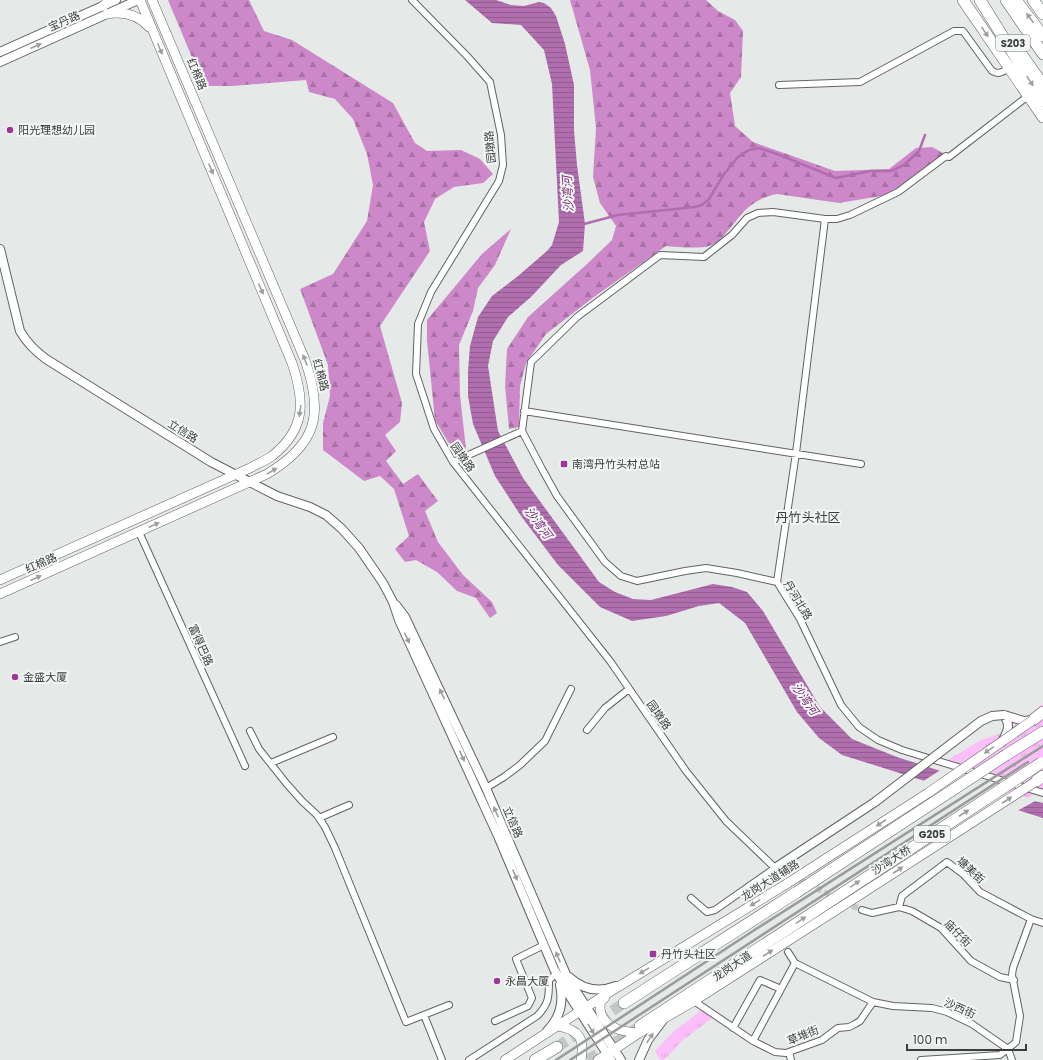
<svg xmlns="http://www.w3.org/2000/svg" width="1043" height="1060" viewBox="0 0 1043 1060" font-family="Poppins,'Noto Sans SC',sans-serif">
<defs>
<pattern id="grass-tufts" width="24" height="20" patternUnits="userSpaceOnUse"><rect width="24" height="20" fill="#fcbef8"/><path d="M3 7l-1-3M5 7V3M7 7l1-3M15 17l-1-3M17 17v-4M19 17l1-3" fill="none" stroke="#d9a4d6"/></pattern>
<pattern id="forest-firs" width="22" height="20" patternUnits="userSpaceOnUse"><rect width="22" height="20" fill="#cd88c9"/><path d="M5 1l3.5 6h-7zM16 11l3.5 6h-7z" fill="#a871a4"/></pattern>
<pattern id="water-rules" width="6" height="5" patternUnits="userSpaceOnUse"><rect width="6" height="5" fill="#b16eae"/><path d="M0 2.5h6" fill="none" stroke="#915c8f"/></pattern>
</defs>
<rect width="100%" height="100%" fill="#e5eae8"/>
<!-- grass -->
<path fill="url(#grass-tufts)" d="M1043 704V789L1021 802 992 780 943 763 981 740 1005 732Z
M703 1009 712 1018 683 1040 664 1060H660L655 1051 674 1031Z"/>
<!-- forest -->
<path fill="url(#forest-firs)" d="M168 0H249L264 31 292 40 393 103 415 143 427 151 461 150 480 159 493 174 483 183 454 187 435 199 424 222 430 251 380 326 402 403 400 422 385 435 396 451 386 461 403 484 418 474 438 501 425 511 438 542 463 575 492 602 497 613 490 618 476 598 457 591 437 572 416 560 405 562 395 549 409 536 394 489 380 476 364 481 323 450V423L330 396 328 365 300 289 333 274 367 221 373 185 367 154 353 119 335 99 309 92 306 80 232 86H204Z
M570 0H706L718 11 735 20 743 31 741 77 730 93 735 126 753 142 835 171 889 169 916 148 932 147 945 154 887 195 839 203 777 194C760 197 746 207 736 221 728 230 721 242 709 246 699 249 676 247 666 246L594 297 546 334 526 363 520 386 519 427 509 429 505 386 507 349 528 317 587 264 612 240 616 226 600 203 593 177 596 128 590 70Z
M511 229 495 265 478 288 473 311 459 345 460 395 466 449 459 451 448 442 435 420 427 341V320L482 254Z"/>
<!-- water -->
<path fill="url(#water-rules)" d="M465 0H496L511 5 524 6 539 2 544 3 551 8 556 16 565 44 574 85V131L577 165 585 224 583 251 561 265 531 297 508 317 493 341 488 366 498 431 523 478 599 582 615 592 633 599 651 600 713 584 732 587 747 592 763 611 820 707 852 739 897 757 1034 801 1043 803V818L842 755 819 738 797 712 745 623 719 603 699 606 666 616 632 621 600 607 558 565 521 516 495 476 473 424 468 396V371L470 346 478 317 492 296 518 276 547 251 552 245 559 222 552 84 544 50 521 25 492 23Z"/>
<!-- pier -->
<path fill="#e5eae8" d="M942 769 1035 800H1037L1015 812 922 782Z"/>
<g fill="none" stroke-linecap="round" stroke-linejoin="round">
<!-- stream -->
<path stroke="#b16eae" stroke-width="2.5" d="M584 224 618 215 695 207 702 205 709 199 724 174 738 157 749 150 759 148 777 154 836 178 870 171H891L904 165 919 151 925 135"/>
<!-- minor-tunnel -->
<path stroke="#c3c8c6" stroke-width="6" stroke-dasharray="6 3" stroke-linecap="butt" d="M784 872 836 898
M844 902 862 910"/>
<!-- trunk-tunnel -->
<path stroke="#c3c8c6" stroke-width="11" stroke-dasharray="11 5.5" stroke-linecap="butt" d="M557 1047 624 1003
M588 1060 638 1028"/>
<!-- minor casing -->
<g stroke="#5f6462" stroke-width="8">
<path id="minor" d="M412 0 467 56 490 82 501 135 503 165 499 181 431 292 418 324 416 374 434 429 453 462 610 661 686 771 726 821 775 868 784 872
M779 85 860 82 954 31H963L992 71C999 75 1002 72 1009 68
M524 411 861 464
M522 431 542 469 557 496 605 562 621 576 637 581 685 571 706 568 737 573 777 582 800 619 841 705 859 727 878 740 902 750 1043 793
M522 431 531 362 577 317 660 255 704 257 732 235 747 218 758 213 773 212 825 219H837L850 215 898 192 946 156 949 157 1028 96
M453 462 522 431
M139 532 245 766
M777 582 796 453 825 219
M0 642 15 637
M587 730 605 708 629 689
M250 731 259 749 286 783 302 801 317 815 325 827 335 848 406 1022 449 1005
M271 763 333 737
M486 788 504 777 520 765 545 741 571 689
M319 818 349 805
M691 898 707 912 715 910 775 868
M899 907 902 896 947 862 963 874 980 892 1031 919 1043 923
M862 910 872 913 899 907 912 911 941 928 971 961 1000 977 1014 980
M788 952 795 963
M694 1001 753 1041 775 1052 786 1053 822 1040 838 1028 849 1027 855 1024 860 1021 873 1002
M424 1015 442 1060
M495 1021 528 1006 532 998 516 959 544 945
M733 1028 760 980 781 989
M753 1041 795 963 873 1002 893 1006 932 1008 947 1012 972 1024 1008 1049
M1008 1049 1012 1060
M789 1052 791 1060
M469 1060 537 1016C549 1004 549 997 549 980L557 973
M921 1060 1000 1055 1016 1042 1020 1016 1012 975 1013 968 1031 919"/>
</g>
<!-- tertiary casing -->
<g stroke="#5f6462" stroke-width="10">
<path id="tertiary" d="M0 52 116 0
M0 62 138 0
M0 249 20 331C27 343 35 351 46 359L211 462 277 496 310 507 326 515 342 529 359 548 383 583 393 602 399 620 498 836 554 969 571 998 611 1060
M396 605 405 617 486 788 568 979 621 1060
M1004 715 1024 721 1033 720
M1002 742C1008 731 1011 726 1004 715
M775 868 875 802
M569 977C583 990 598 993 616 986
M547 1031C560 1018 564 1003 560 985
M639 1060 648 1040 663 1020"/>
</g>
<!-- secondary casing -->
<g stroke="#5f6462" stroke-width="10">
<path id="secondary" d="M103 6 110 0
M107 14C123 11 138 15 149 27
M0 580 250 468C257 464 265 461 272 456 306 429 305 401 292 363L140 0
M0 594 267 474C317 444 324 414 305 360L152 0
M605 997 600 1003C600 1007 600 1013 602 1016 609 1030 626 1032 639 1033
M558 1026C579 1030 585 1038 581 1060
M505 1060 608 993 788 883
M598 1060 639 1033 694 1001 830 914"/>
</g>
<!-- trunk casing -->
<g stroke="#5f6462" stroke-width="12">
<path id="trunk" d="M963 0 1043 117
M980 0 1043 101
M1006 0 1043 54
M1016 0 1043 36
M1033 0 1043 14
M1017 48 1043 85
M1033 720 1043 712
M1006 755 1043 732
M1035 782 1043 776
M893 825 920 800
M624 1003 797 892
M640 1026 823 906
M535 1060 557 1047"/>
</g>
<!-- minor -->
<use href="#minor" stroke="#fff" stroke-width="6"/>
<!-- tertiary -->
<use href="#tertiary" stroke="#fff" stroke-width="8"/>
<!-- secondary -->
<use href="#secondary" stroke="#fff" stroke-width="9"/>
<!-- trunk -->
<use href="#trunk" stroke="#fff" stroke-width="11"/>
<!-- rail -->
<path stroke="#989c9a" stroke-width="2.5" d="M556 1060 756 929 1043 746
M570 1060 1028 762"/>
<!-- tertiary-bridge casing -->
<g stroke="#5f6462" stroke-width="10" stroke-linecap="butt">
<path id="tertiary-bridge" d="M875 802 981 721 992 716 1004 715"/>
</g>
<!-- secondary-bridge casing -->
<g stroke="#5f6462" stroke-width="10" stroke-linecap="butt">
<path id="secondary-bridge" d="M788 883 928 793 1033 720
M830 914 1035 782"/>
</g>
<!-- trunk-bridge casing -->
<g stroke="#5f6462" stroke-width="12" stroke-linecap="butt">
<path id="trunk-bridge" d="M797 892 1006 755
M823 906 1041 763"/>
</g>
<!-- tertiary-bridge -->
<use href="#tertiary-bridge" stroke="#fff" stroke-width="8"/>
<!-- secondary-bridge -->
<use href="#secondary-bridge" stroke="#fff" stroke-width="9"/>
<!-- trunk-bridge -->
<use href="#trunk-bridge" stroke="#fff" stroke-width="11"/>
</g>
<!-- one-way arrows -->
<defs><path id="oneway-solid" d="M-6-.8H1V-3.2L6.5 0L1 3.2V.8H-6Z"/></defs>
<g fill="#9e9e9e">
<use href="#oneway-solid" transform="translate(1030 18) rotate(-127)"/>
<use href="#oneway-solid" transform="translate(985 32) rotate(56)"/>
<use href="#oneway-solid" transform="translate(36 46) rotate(-24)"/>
<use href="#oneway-solid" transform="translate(160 49) rotate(67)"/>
<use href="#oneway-solid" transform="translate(1030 81) rotate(57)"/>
<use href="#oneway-solid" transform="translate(211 169) rotate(67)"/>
<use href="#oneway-solid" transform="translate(261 289) rotate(67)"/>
<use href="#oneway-solid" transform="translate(305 360) rotate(-111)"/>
<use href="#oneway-solid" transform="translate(300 411) rotate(99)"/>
<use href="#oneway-solid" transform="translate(272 471) rotate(-31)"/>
<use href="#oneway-solid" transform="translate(154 525) rotate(-24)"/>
<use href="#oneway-solid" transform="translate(36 578) rotate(-24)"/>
<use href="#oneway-solid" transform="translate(407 638) rotate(65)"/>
<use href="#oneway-solid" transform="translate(442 694) rotate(-115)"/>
<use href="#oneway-solid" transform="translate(989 750) rotate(145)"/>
<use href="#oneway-solid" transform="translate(462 756) rotate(65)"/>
<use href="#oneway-solid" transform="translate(1007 800) rotate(-33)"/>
<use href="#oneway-solid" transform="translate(496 812) rotate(-114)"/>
<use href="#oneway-solid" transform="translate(964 813) rotate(-33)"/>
<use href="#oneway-solid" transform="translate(881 823) rotate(147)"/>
<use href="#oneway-solid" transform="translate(898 870) rotate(-33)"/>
<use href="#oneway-solid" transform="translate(515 875) rotate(67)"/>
<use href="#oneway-solid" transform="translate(855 884) rotate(-34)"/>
<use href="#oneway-solid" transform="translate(755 903) rotate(149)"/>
<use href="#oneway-solid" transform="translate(801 920) rotate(-34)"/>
<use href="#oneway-solid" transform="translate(768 953) rotate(-33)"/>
<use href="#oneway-solid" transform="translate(558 957) rotate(-113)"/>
<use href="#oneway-solid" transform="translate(644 971) rotate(149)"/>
<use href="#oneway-solid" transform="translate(591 1029) rotate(58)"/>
<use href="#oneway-solid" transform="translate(650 1038) rotate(-57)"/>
</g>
<!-- markers -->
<g fill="#9e379c" stroke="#f2f7f5" stroke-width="1.5">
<circle cx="10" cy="130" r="4"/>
<rect x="560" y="460" width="8" height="8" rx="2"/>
<circle cx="15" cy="677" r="4"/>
<rect x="649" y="950" width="8" height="8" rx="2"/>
<circle cx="497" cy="981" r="4"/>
</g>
<g text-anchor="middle" stroke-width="4" stroke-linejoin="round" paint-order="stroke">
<!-- shield labels -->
<g fill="#f2f7f5" stroke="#737674" stroke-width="1">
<rect x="996" y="35" width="34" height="16" rx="3"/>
<rect x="914" y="826" width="36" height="16" rx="3"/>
</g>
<g font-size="10" font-weight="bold" fill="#3c3e3d">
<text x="1013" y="47">S203</text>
<text x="932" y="838">G205</text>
</g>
<!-- street labels -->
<g font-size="11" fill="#3c3e3d" stroke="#f2f7f5">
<text transform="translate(64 21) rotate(-24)" y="4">宝丹路</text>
<text transform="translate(197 74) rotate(67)" y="4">红棉路</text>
<text transform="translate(490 147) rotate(-95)" y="4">园墩路</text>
<text transform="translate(321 375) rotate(75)" y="4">红棉路</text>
<text transform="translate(183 431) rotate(32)" y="4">立信路</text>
<text transform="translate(463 457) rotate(55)" y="4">园墩路</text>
<text transform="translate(41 563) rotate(-24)" y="4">红棉路</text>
<text transform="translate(798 600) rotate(59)" y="4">丹河北路</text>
<text transform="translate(201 645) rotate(66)" y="4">富得巴路</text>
<text transform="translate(659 715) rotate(55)" y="4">园墩路</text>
<text transform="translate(513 822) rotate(67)" y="4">立信路</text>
<text transform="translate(891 860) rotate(-33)" y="4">沙湾大桥</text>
<text transform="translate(971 870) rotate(43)" y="4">塘美街</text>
<text transform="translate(770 880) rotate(-32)" y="4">龙岗大道辅路</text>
<text transform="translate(958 933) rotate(45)" y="4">庙仔街</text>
<text transform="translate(732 966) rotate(-34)" y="4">龙岗大道</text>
<text transform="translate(960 1008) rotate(24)" y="4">沙西街</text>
<text transform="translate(803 1035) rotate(-22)" y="4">草堆街</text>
</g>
<!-- poi labels -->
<g font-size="11" fill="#3c3e3d" stroke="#f2f7f5" text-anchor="start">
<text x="18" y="134">阳光理想幼儿园</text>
<text x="572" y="468">南湾丹竹头村总站</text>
<text x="23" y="681">金盛大厦</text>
<text x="661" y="958">丹竹头社区</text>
<text x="505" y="985">永昌大厦</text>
</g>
<!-- water labels -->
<g font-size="12" font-style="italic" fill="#7a2978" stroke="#f2f7f5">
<text transform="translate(568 194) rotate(-93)" y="4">沙湾河</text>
<text transform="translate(538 523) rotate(53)" y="4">沙湾河</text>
<text transform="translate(805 699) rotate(54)" y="4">沙湾河</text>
</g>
<!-- quarter labels -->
<g font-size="13" fill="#3c3e3d" stroke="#f2f7f5">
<text x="808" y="522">丹竹头社区</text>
</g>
</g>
<!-- scale -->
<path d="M907 1044v6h119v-6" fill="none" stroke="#3c3e3d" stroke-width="2"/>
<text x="913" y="1044" font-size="12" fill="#3c3e3d" stroke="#f2f7f5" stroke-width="3" paint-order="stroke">100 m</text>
</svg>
